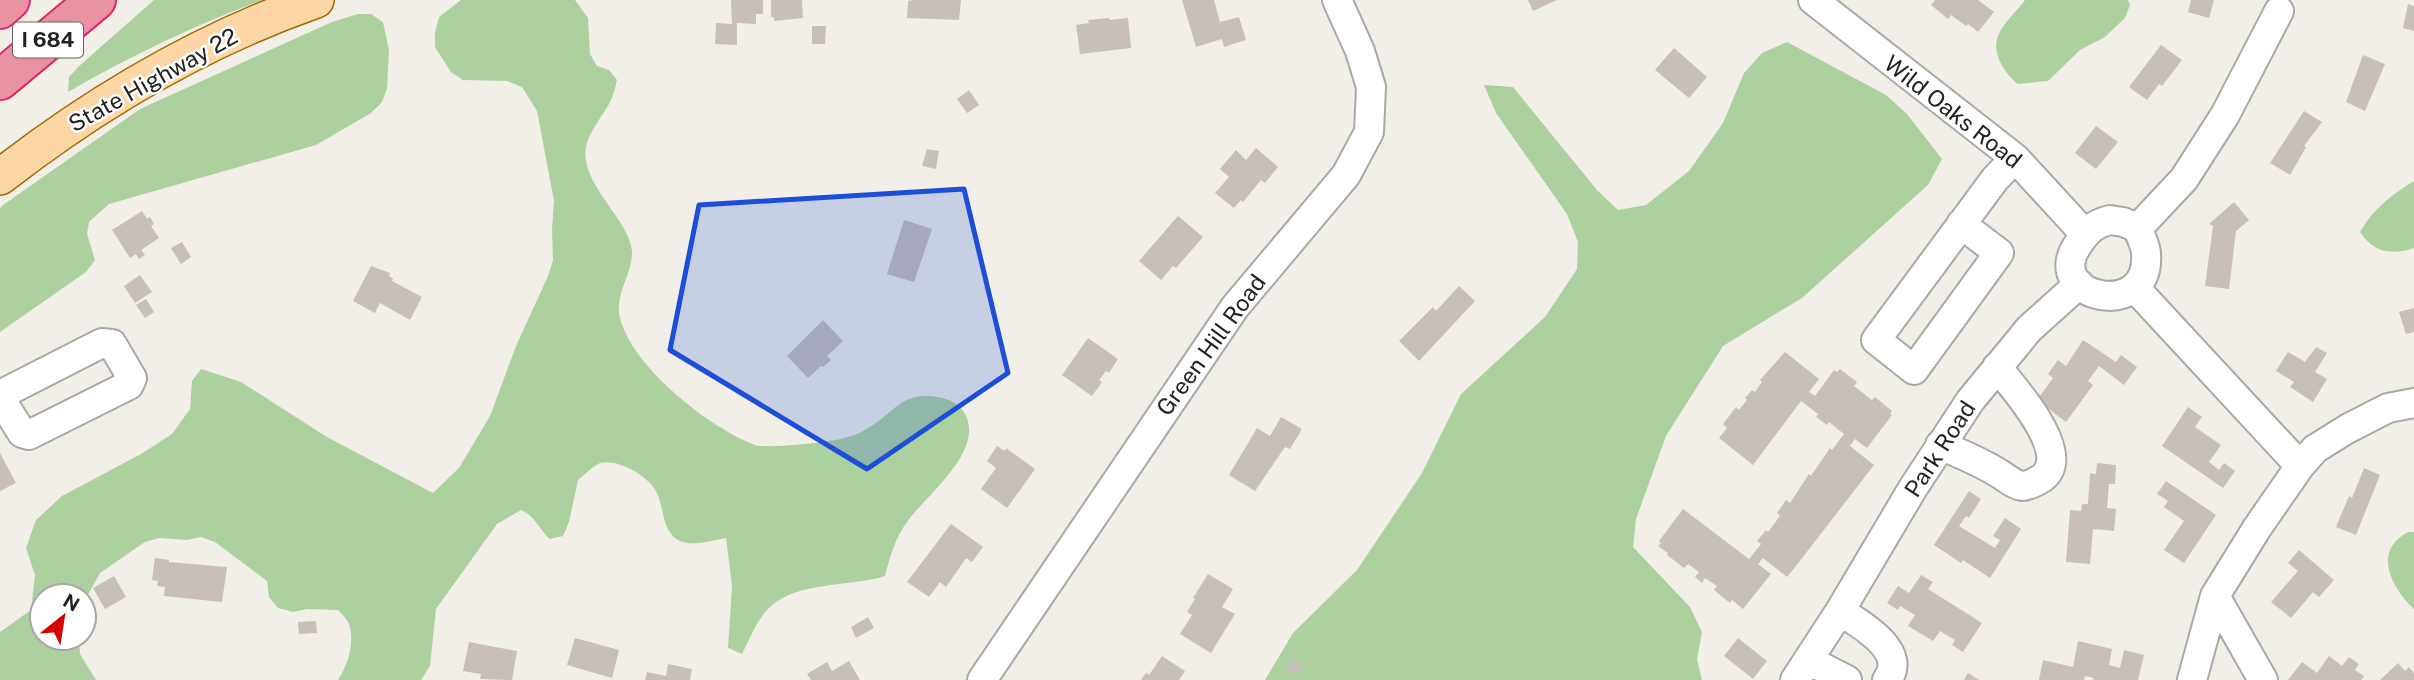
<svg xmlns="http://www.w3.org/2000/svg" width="2414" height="680" viewBox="0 0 2414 680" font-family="'Public Sans',sans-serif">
<rect width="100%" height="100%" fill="#f2efe9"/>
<!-- forest -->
<path fill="#add19e" d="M154 0H262C194 26 130 56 68 92L69 77 78 67Z
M461 0H575L588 18 590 54 597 66 609 70 617 80C615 88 613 97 609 104 601 118 589 132 586 147 579 183 629 219 632 251 633 274 614 294 620 318 632 367 710 428 755 445 763 449 834 442 844 438 852 436 861 433 868 428 885 419 897 401 916 397 931 394 956 398 964 412 987 450 926 495 907 522 895 538 890 557 885 576 851 587 797 581 770 607 757 619 750 639 742 654L728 648 732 586 726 538C713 540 696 546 683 542 661 535 665 508 656 491 648 476 618 458 600 463 593 466 584 475 578 480L569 522 563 536 550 539C538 528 536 517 521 510L497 524 436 609 430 666 421 680H338C348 665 355 642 349 624 347 619 342 614 338 610L307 609 293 612 278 608 269 597 267 581 215 542 201 537 187 540 159 538 145 542 100 573 84 602V596H42V638H79L80 654 96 680H0V632L31 610 35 575 26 548 36 520 62 496 141 454 172 434 190 409 192 381 201 369 241 382 327 437 433 493 459 468 490 416 516 346 548 276 553 260 552 229 554 201 537 111 522 87 507 81 463 80 451 72 435 47V33L439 17Z
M2025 0H2128L2130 5 2125 18 2105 37 2080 50 2048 81 2018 84C2005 74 1991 53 1998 36 2003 23 2017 11 2025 0Z
M358 14H371L383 22 389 50 387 88 382 102 371 113 316 145 109 204 89 222 87 234 95 260 86 272 0 332V208L3 205 140 109 332 22Z
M1787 42 1886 95 1907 114 1942 159 1928 185 1802 298 1723 346 1666 436 1636 519 1633 547 1690 607 1702 632 1697 659 1702 680H1265L1293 633 1357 570 1422 473 1461 394 1545 317 1577 269 1578 242 1567 214 1496 113 1484 85 1513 87 1597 190 1618 210 1646 205 1689 171 1723 123 1744 73 1762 53Z
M2414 181V248C2391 256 2373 252 2360 232 2373 209 2391 195 2414 181Z
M2408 532H2414V609C2391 587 2372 551 2408 532Z"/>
<!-- building -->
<path fill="#c7bfb8" d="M731 0H763V14H756V24L737 23V45L715 44 716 23 732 24Z
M771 0H802L803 18 774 21V17H771Z
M912 0H961L959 20 907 18 908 1Z
M1182 0H1214L1220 22 1239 17 1246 40 1224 47 1222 39 1196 47Z
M1528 0H1557L1533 11Z
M1935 0H1978L1994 12 1978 32 1968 24 1966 26 1951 15 1948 19 1931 5Z
M2191 0H2214L2209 18 2188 12Z
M2408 4 2414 6V31L2403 28Z
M1109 18 1110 20 1128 18 1131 48 1080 54 1076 25 1089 23 1088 20Z
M812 26H826L825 44H812Z
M2161 45 2182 60 2162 86 2159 84 2147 100 2129 87Z
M1674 48 1707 77 1689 98 1655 70Z
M2363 55 2385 64 2365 111 2346 102Z
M969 90 979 105 967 113 957 99Z
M2304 111 2322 122 2304 146 2306 147 2290 175 2270 163Z
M2096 126 2118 142 2096 169 2075 153Z
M1256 148 1278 167 1265 183 1261 180 1243 202 1241 200 1234 208 1215 193 1229 177 1220 169 1236 150 1246 160Z
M927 149 939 151 936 169 922 166Z
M2234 202 2249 220 2236 231 2229 289 2205 286 2213 226 2209 224Z
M142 211 147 219 150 217 154 224 151 226 159 238 141 250 145 255 139 259 136 254 130 258 112 230Z
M1178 216 1203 237 1176 268 1173 266 1161 280 1139 261Z
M904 220 932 229 914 282 887 274Z
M182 242 191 257 181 264 171 248Z
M371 266 390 273 389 276 393 279 392 281 422 297 410 320 380 303 375 313 353 301Z
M140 275 152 292 135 303 124 286Z
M1459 286 1475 301 1419 361 1399 341 1433 307 1436 311Z
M146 299 154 312 145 318 136 305Z
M2414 308V332L2406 334 2399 312Z
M823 320 843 341 827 356 831 360 823 367 821 366 808 378 787 356Z
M1088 338 1118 359 1109 373 1106 371 1099 380 1102 382 1092 396 1062 375Z
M2083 340 2116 362 2121 355 2137 367 2124 385 2099 366 2088 381 2093 385 2066 422 2037 400 2053 378 2048 374 2058 360 2066 366Z
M2316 347 2327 353 2315 372 2327 379 2313 402 2290 387 2294 382 2276 371 2288 352 2305 362Z
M1785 352 1819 379 1809 392 1815 396 1834 370 1837 372 1840 369 1857 382 1854 386 1872 400 1875 397 1892 411 1890 414 1892 415 1867 448 1855 439 1850 446 1874 465 1796 566 1787 577 1763 558 1758 564 1771 574 1743 609 1732 600 1730 603 1714 590 1717 586 1705 578 1702 583 1695 577 1699 572 1688 564 1684 568 1667 555 1668 553 1658 546 1661 543 1659 541 1683 509 1749 559 1761 544 1757 541 1766 530 1768 532 1780 516 1777 513 1786 500 1790 503 1809 474 1811 476 1830 448 1832 450 1844 434 1829 422 1827 425 1816 417 1818 414 1801 401 1753 465 1719 438 1727 428 1723 424 1736 407 1739 410 1747 400 1745 398 1752 390 1755 392 1762 382 1760 380Z
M2188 407 2202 417 2195 427 2221 445 2209 462 2219 470 2224 463 2235 471 2223 488 2162 446Z
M1281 417 1302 429 1290 449 1285 447 1255 491 1229 475 1257 428 1270 436Z
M997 446 1005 451 1006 448 1035 469 1007 508 981 489 996 468 987 461Z
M0 453 16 483 0 491Z
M2097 463 2116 465 2115 484H2109L2107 508 2116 509 2114 531 2093 529 2090 564 2066 562 2070 510 2081 511 2082 504H2088L2090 473 2096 474Z
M2364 468 2380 475 2356 535 2336 527 2349 496 2352 498Z
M2166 481 2216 515 2184 563 2164 550 2184 521 2164 507 2168 501 2157 494Z
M1969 491 1981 499 1969 518 1966 516 1959 526 1995 548 2000 540 1993 536 2005 518 2021 529 1990 578 1963 560 1961 563 1934 545Z
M951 524 983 547 972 562 966 558 946 587 940 582 929 597 907 582Z
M2299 550 2334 580 2319 597 2313 592 2291 618 2271 602 2298 571 2288 563Z
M155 558 169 560V562L227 567 222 602 164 596 165 587 157 586 158 581 152 580Z
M1208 574 1233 589 1222 607 1235 614 1211 653 1180 634 1192 615 1187 612 1195 599 1193 598Z
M1921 575 1933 582 1928 589 1982 623 1963 652 1952 645 1955 640 1940 631 1933 641 1908 626 1915 615 1900 606 1898 610 1887 603 1898 586 1909 593Z
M114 576 126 597 105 609 93 588Z
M868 617 874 628 856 638 851 627Z
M316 621 317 633 299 634 298 622Z
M575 638 619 650 612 678 567 665Z
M1738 638 1767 661 1753 679 1724 656Z
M2078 641 2112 649 2109 665 2120 668 2124 650 2144 655 2138 680H2093L2094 678 2085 676 2084 680H2039L2043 660 2073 667Z
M469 642 517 651 512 680 480 679 481 674 463 671Z
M1162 656 1185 671 1179 680H1141L1146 673 1149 675Z
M2329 656 2342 666 2349 657 2359 664 2355 670 2364 676 2361 680H2288L2302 662 2317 673Z
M1294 658 1304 665 1299 673 1295 671 1292 675 1285 671Z
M849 661 860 680H811L807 674 827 662 832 671Z
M2398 663 2405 671 2409 667 2414 673V680H2380Z
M668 664 692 669 690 680H645L647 672 666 676Z
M1968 673 1979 680H1964Z"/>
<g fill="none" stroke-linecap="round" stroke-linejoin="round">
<!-- minor casing -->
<g stroke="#a9a9a9" stroke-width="32">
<path id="minor" d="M1813 0 2015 158 2085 234
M2110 220 2123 222 2138 228C2140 236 2146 246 2146 254 2151 322 2043 298 2077 246 2086 232 2093 224 2110 220Z
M1961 224 1999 253 1914 370 1876 340 1995 179 2015 158
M2138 228 2184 179 2225 115 2279 11
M2135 288 2300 466
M0 395 102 343 112 344 132 378 129 385 29 435 22 433 0 398
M1940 445C1961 454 1984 463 2003 476 2009 480 2015 485 2022 486 2029 486 2037 481 2042 478 2074 454 2013 387 1997 367
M2215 596 2263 680
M1840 611C1860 624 1909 651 1887 680
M1808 660 1847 680
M982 680 1235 307 1346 175 1369 132 1371 87 1360 51 1337 0
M1795 680 1840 611 1913 488 1970 401 2029 329 2079 284
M2192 680 2215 596 2257 528 2300 466 2315 449 2347 429 2388 408 2414 403"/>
</g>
<!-- major casing -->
<g stroke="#a06b00" stroke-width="38">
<path id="major" d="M0 177C95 103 202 40 316 0"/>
</g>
<!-- highway casing -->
<g stroke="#dc2a67" stroke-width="42">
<path id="highway" d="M0 9 10 0
M0 80 96 0"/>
</g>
<!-- minor -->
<use href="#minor" stroke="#fff" stroke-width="28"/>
<!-- major -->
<use href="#major" stroke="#fcd6a4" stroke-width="35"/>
<!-- highway -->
<use href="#highway" stroke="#e892a2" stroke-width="38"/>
</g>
<!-- marked area -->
<path fill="#1d4ed8" fill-opacity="0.2" stroke="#1d4ed8" stroke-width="5" stroke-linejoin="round" d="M964 189 1008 373 867 469 670 350 699 205Z"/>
<g text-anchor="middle" stroke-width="5" stroke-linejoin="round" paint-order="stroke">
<!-- shield labels -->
<rect fill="#fff" stroke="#646464" stroke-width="2" x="13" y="22.5" width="70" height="35" rx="5"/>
<g font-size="21" font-weight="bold" fill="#222">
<text x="48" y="47">I 684</text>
</g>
<!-- street labels -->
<g font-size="23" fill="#222" stroke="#fff">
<text transform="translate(153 80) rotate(-29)" y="8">State Highway 22</text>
<text transform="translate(1953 112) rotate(38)" y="8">Wild Oaks Road</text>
<text transform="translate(1211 345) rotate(-54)" y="8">Green Hill Road</text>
<text transform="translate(1940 449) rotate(-57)" y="8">Park Road</text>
</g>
</g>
<!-- north arrow -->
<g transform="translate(63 617) rotate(30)"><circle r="33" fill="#ffffff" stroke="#a7a7a7" stroke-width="2"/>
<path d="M0-5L12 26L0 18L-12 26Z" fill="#d40000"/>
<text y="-10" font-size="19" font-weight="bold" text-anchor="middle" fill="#222222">N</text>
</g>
</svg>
